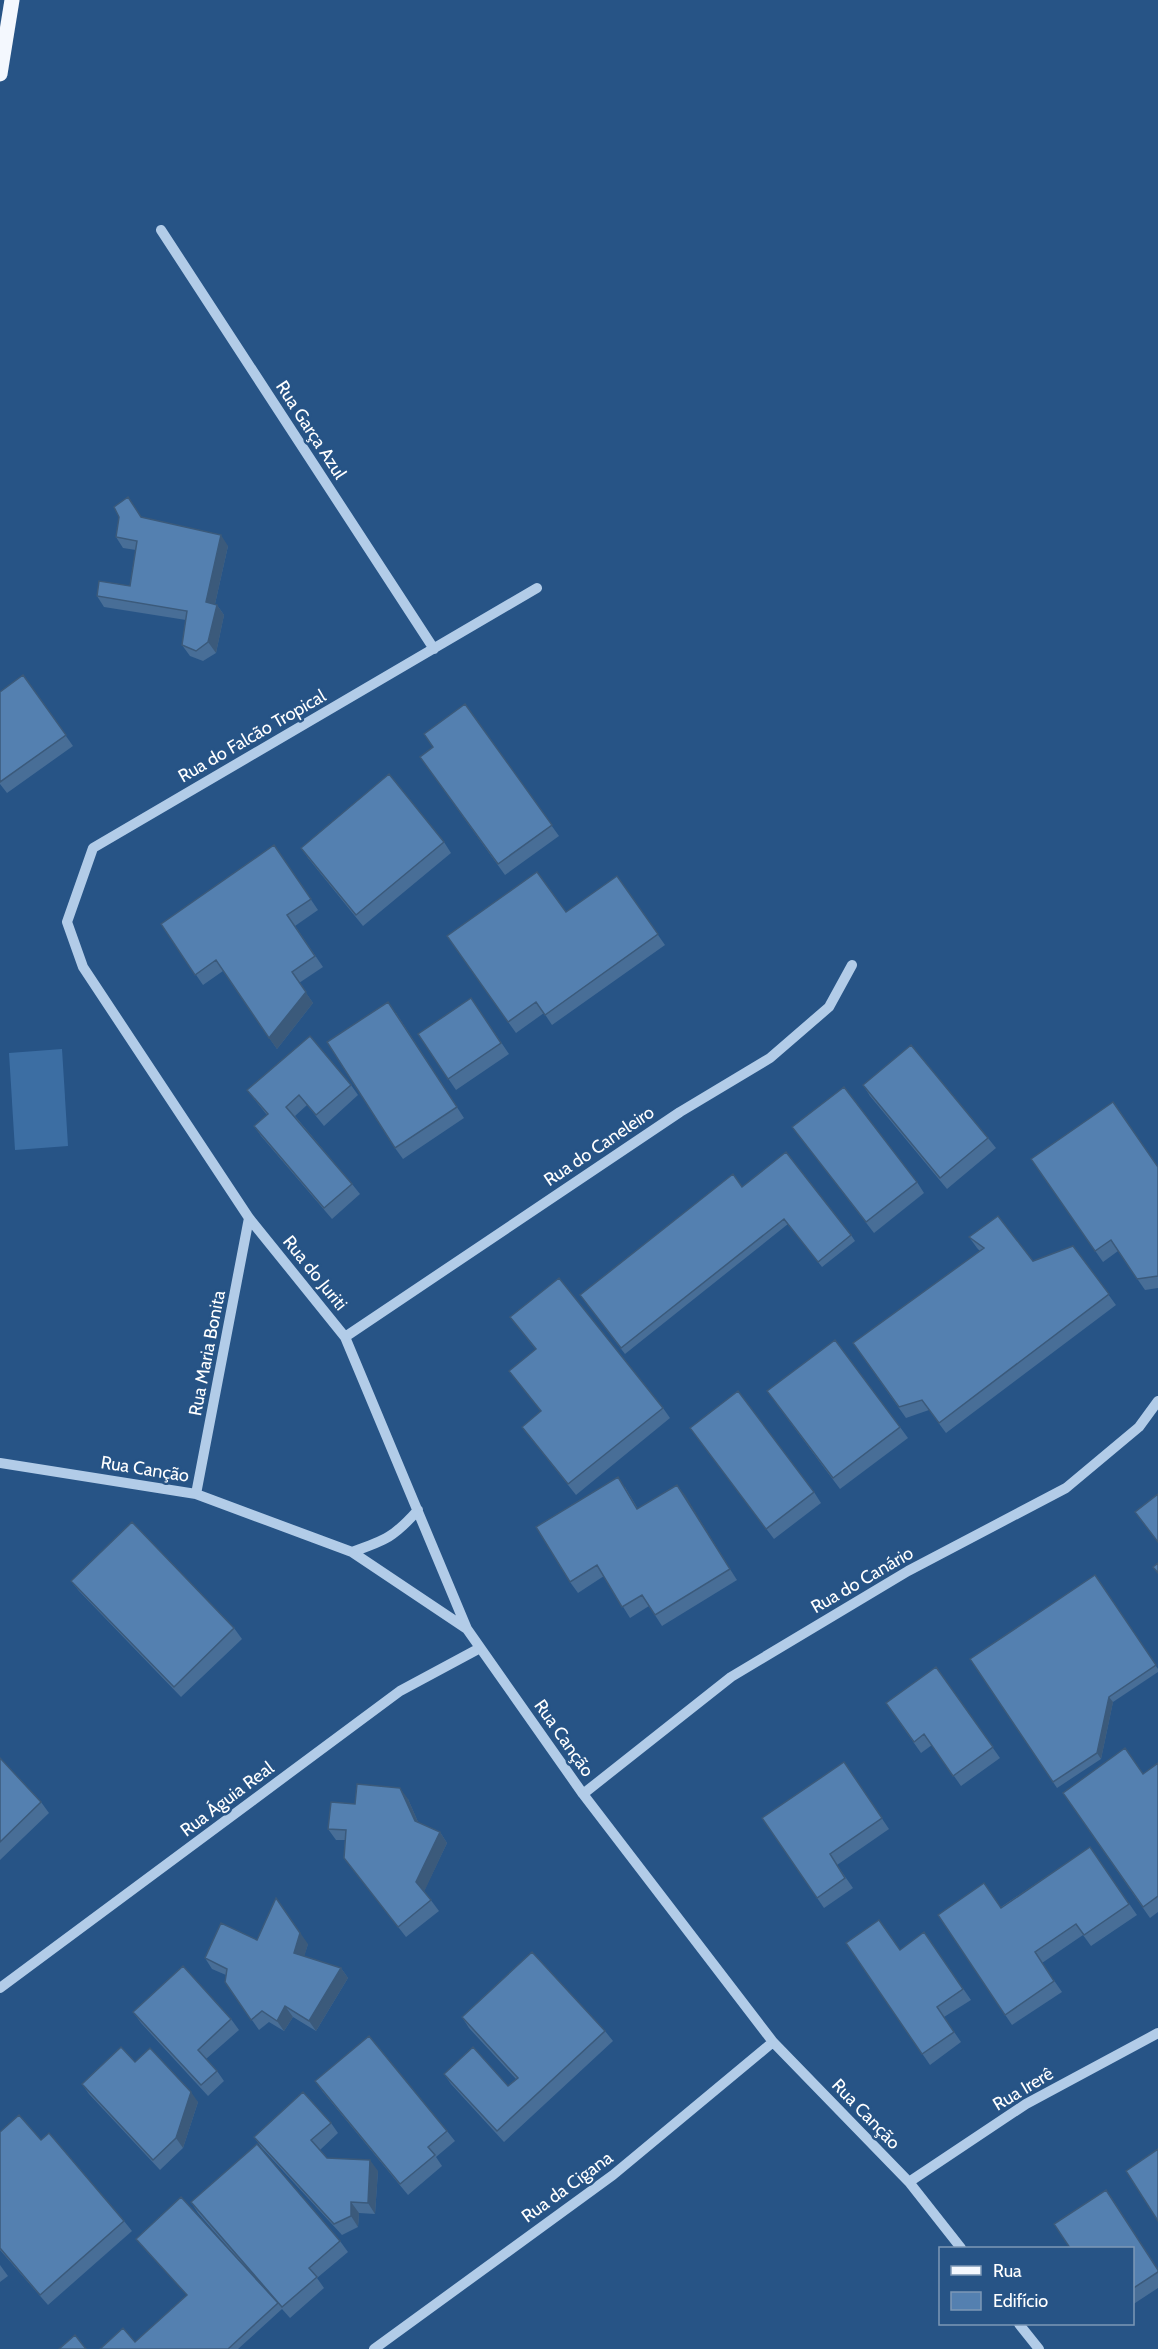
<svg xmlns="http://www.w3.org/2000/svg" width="1158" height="2349" viewBox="0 0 1158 2349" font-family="Cabin,sans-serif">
<rect width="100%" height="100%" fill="#275486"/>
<!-- grass -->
<path fill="#3c6ea3" d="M62 1049 68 1146 15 1150 9 1053Z"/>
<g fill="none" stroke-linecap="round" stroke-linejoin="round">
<!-- minor -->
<path stroke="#b2cce8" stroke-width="10" d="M161 230 434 649
M345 1337 680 1112 770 1058 829 1007 852 965
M0 1463 196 1494 352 1552 467 1629 583 1794 773 2042 909 2182 961 2248
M196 1494 249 1218
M352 1552C386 1540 394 1537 418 1510
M467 1629 345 1337 249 1218 83 967 67 922 93 848 537 588
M583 1794 731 1677 908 1571 1066 1488 1139 1427 1158 1401
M0 1988 400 1691 480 1648
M909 2182 1026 2104 1158 2033
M1019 2324 1039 2349
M374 2349 613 2175 773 2042"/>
<!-- major -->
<path stroke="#f4f8fe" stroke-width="15" d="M0 74 12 0"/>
</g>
<!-- wall -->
<path fill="#486e97" d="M142 518 228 546 215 604 217 605 224 615 216 653 203 661 190 656 182 645 186 620 104 607 97 596 130 586 136 550 123 548 116 537Z
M23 675 73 746 7 793 0 784V692Z
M465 704 559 836 505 875 420 757 433 747Z
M444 842 451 853 363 926 308 858 301 848Z
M274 845 318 910 295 926 323 967 299 983 313 1003 277 1049 223 971 203 985 161 924Z
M617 876 665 945 552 1025 544 1013 516 1033 447 936 566 912Z
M471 998 509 1054 456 1090 418 1034Z
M396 1013 464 1118 403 1159 395 1148Z
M351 1085 358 1095 324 1126 307 1105 295 1116 352 1184 360 1194 332 1219 261 1136 254 1126 267 1115 247 1090Z
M863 1085 988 1138 996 1148 947 1189 870 1096Z
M792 1127 917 1182 924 1193 874 1233Z
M1031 1159 1158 1166V1288L1145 1290 1118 1251 1103 1262Z
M742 1187 851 1235 855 1241 822 1267 788 1224 625 1354 580 1295Z
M969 1237 1033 1261 1073 1246 1116 1305 946 1433 929 1410 906 1418 853 1343 980 1251 977 1248Z
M510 1317 663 1408 670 1418 576 1495 522 1427 541 1411 509 1371 536 1350Z
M775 1402 900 1427 908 1438 840 1489Z
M690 1428 814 1492 821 1503 774 1539Z
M677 1485 737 1580 662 1626 649 1606 630 1618 604 1576 578 1593 570 1582 625 1487 638 1509Z
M1095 1575 1158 1669V1672L1113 1702 1101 1759 1057 1788 970 1659Z
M71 1581 234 1628 242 1639 181 1697 79 1591Z
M936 1667 1000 1758 961 1786 932 1745 921 1753 886 1703Z
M0 1758 41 1802 49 1813 0 1860Z
M844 1762 889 1829 837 1865 853 1888 824 1908 762 1818Z
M1158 1763V1912L1150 1918 1063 1793 1143 1774Z
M408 1799 418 1822 440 1832 447 1843 424 1891 439 1911 406 1937 344 1858 345 1840H336L328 1829 355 1804Z
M1090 1847 1137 1915 1091 1946 1083 1935 1042 1963 1062 1992 1012 2025 938 1915 1001 1907Z
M924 1932 971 2000 944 2017 961 2042 930 2065 846 1943 900 1950Z
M257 1940 308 1944 304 1956 341 1968 348 1978 316 2031 293 2017 284 2031 269 2022 259 2030 225 1982 226 1975 212 1969 205 1958Z
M133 2012 231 2019 239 2030 206 2059 217 2071 224 2081 208 2096 141 2023Z
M462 2017 605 2031 613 2041 504 2142 451 2084 444 2074 508 2086 516 2079 469 2028Z
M135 2062 198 2102 183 2148 160 2170 89 2094 82 2084Z
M315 2081 447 2131 455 2141 436 2157 442 2166 408 2195 323 2092Z
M331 2123 338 2133 320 2150 327 2158 378 2171 375 2214 359 2213 358 2227 342 2235 261 2147 254 2137Z
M0 2132 41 2140 124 2221 132 2231 48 2305 0 2250Z
M1113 2200 1158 2270V2288L1132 2305V2248Z
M191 2202 340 2241 348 2252 317 2278 324 2288 290 2318 282 2309 238 2349H100L135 2342 187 2295 140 2244 136 2239 258 2282 198 2213Z
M0 2265 8 2276 0 2282Z"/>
<!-- shaded-wall -->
<path fill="#3b5a7b" d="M221 535 228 546 213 613 206 602Z
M217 605 224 615 216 653 208 642Z
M292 972 313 1003 277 1049 269 1038Z
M677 1485 685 1495 737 1580 730 1569Z
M1109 1697 1113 1702 1101 1759 1097 1753Z
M400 1788 408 1799 422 1831 415 1821Z
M440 1832 447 1843 424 1892 416 1882Z
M276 1898 308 1944 302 1964 294 1953Z
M341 1968 348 1978 316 2031 309 2021Z
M285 2006 293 2017 284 2031 277 2021Z
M191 2092 198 2102 183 2148 176 2138Z
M370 2160 378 2171 375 2214 368 2203Z
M351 2202 359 2213 358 2227 351 2216Z"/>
<!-- building -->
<path fill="#5480b0" stroke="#3b5a7b" stroke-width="1.5" d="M128 497 141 517 221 535 206 602 217 605 208 642 196 651 182 645 187 611 97 596 99 581 130 586 137 541 116 537 119 517 114 507Z
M23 675 66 735 0 782V692Z
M465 704 552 825 498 864 420 757 433 747 424 734Z
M389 774 444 842 356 915 301 848Z
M274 845 311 899 287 915 315 956 292 972 306 992 269 1038 216 960 195 975 161 924Z
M537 872 566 912 617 876 658 934 545 1015 536 1002 508 1022 447 936Z
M471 998 501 1043 448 1079 418 1034Z
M388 1002 457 1107 395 1148 327 1042Z
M310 1036 351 1085 316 1115 299 1095 286 1107 352 1184 324 1208 254 1126 268 1114 247 1090Z
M911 1045 988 1138 940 1178 863 1085Z
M844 1087 917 1182 866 1222 792 1127Z
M1113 1102 1158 1167V1276L1137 1279 1111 1240 1095 1251 1031 1159Z
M786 1152 851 1235 818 1262 784 1219 621 1348 580 1295 733 1174 742 1187Z
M998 1216 1033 1261 1073 1246 1109 1294 939 1423 922 1400 899 1407 853 1343 984 1248 969 1237Z
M559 1278 663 1408 568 1484 522 1427 541 1411 509 1371 536 1349 510 1317Z
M835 1340 900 1427 833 1478 767 1391Z
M738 1391 814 1492 766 1529 690 1428Z
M618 1477 637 1509 677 1485 730 1569 655 1615 642 1595 622 1607 597 1565 570 1582 536 1527Z
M1158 1494V1542L1135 1512Z
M132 1522 234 1628 174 1687 71 1581Z
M1158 1563V1573L1153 1567Z
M1095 1575 1156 1665 1109 1697 1097 1753 1053 1782 970 1659Z
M936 1667 993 1747 953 1776 924 1734 914 1742 886 1703Z
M1125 1748 1143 1774 1158 1763V1896L1143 1907 1063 1793Z
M0 1758 41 1802 0 1842Z
M844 1762 882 1818 830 1854 845 1878 817 1898 762 1818Z
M357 1784 400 1788 415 1821 440 1832 416 1882 431 1900 398 1927 344 1858 346 1830 328 1829 331 1802 355 1804Z
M1090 1847 1129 1904 1084 1935 1076 1924 1035 1952 1054 1981 1005 2015 938 1915 984 1883 1001 1908Z
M276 1898 300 1933 294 1953 341 1968 309 2021 285 2006 277 2021 262 2011 251 2020 225 1982 227 1969 205 1958 221 1923 257 1940Z
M879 1920 900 1950 924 1932 963 1989 937 2007 954 2032 922 2054 846 1943Z
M532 1952 605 2031 497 2131 444 2074 473 2047 508 2086 518 2078 462 2017Z
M183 1966 231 2019 198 2050 217 2071 201 2085 133 2012Z
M369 2036 447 2131 428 2147 435 2155 400 2184 315 2081Z
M121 2047 135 2062 150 2048 191 2092 176 2138 153 2160 82 2084Z
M303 2092 331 2123 311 2140 327 2158 370 2160 368 2203 351 2202V2216L334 2224 254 2137Z
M19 2115 41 2140 49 2133 124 2221 40 2295 0 2248V2132Z
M257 2144 340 2241 309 2268 317 2277 282 2307 191 2202Z
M1158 2149V2221L1126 2171Z
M1106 2190 1158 2270V2272L1132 2289V2248H1070L1054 2224Z
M181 2197 278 2303 228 2349H100L123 2328 135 2342 187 2295 136 2239Z
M75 2335 86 2349H59Z"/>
<g text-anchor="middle" stroke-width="5" stroke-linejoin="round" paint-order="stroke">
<!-- street labels -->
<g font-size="18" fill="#fff" stroke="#275486">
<text transform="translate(311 430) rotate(57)" y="6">Rua Garça Azul</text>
<text transform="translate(252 736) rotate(-30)" y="6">Rua do Falcão Tropical</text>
<text transform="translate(599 1146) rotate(-34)" y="6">Rua do Caneleiro</text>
<text transform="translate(315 1273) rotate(51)" y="6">Rua do Juriti</text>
<text transform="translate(207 1353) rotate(-79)" y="6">Rua Maria Bonita</text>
<text transform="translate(145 1469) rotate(9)" y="6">Rua Canção</text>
<text transform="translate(862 1580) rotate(-30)" y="6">Rua do Canário</text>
<text transform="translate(564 1738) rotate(55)" y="6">Rua Canção</text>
<text transform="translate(227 1799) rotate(-37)" y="6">Rua Águia Real</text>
<text transform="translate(1023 2089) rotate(-31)" y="6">Rua Irerê</text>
<text transform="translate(866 2114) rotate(46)" y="6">Rua Canção</text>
<text transform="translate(567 2187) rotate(-36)" y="6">Rua da Cigana</text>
</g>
</g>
<!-- legend -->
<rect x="939" y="2247" width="195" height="78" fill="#275486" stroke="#7d98b6" stroke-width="1.5"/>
<rect x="951" y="2266" width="30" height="9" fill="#f4f8fe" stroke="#7d98b6" stroke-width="1.5"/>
<text x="993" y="2277" font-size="18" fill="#ffffff">Rua</text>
<rect x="951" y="2292" width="30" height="18" fill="#5480b0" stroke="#7d98b6" stroke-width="1.5"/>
<text x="993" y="2307" font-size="18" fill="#ffffff">Edifício</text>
</svg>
